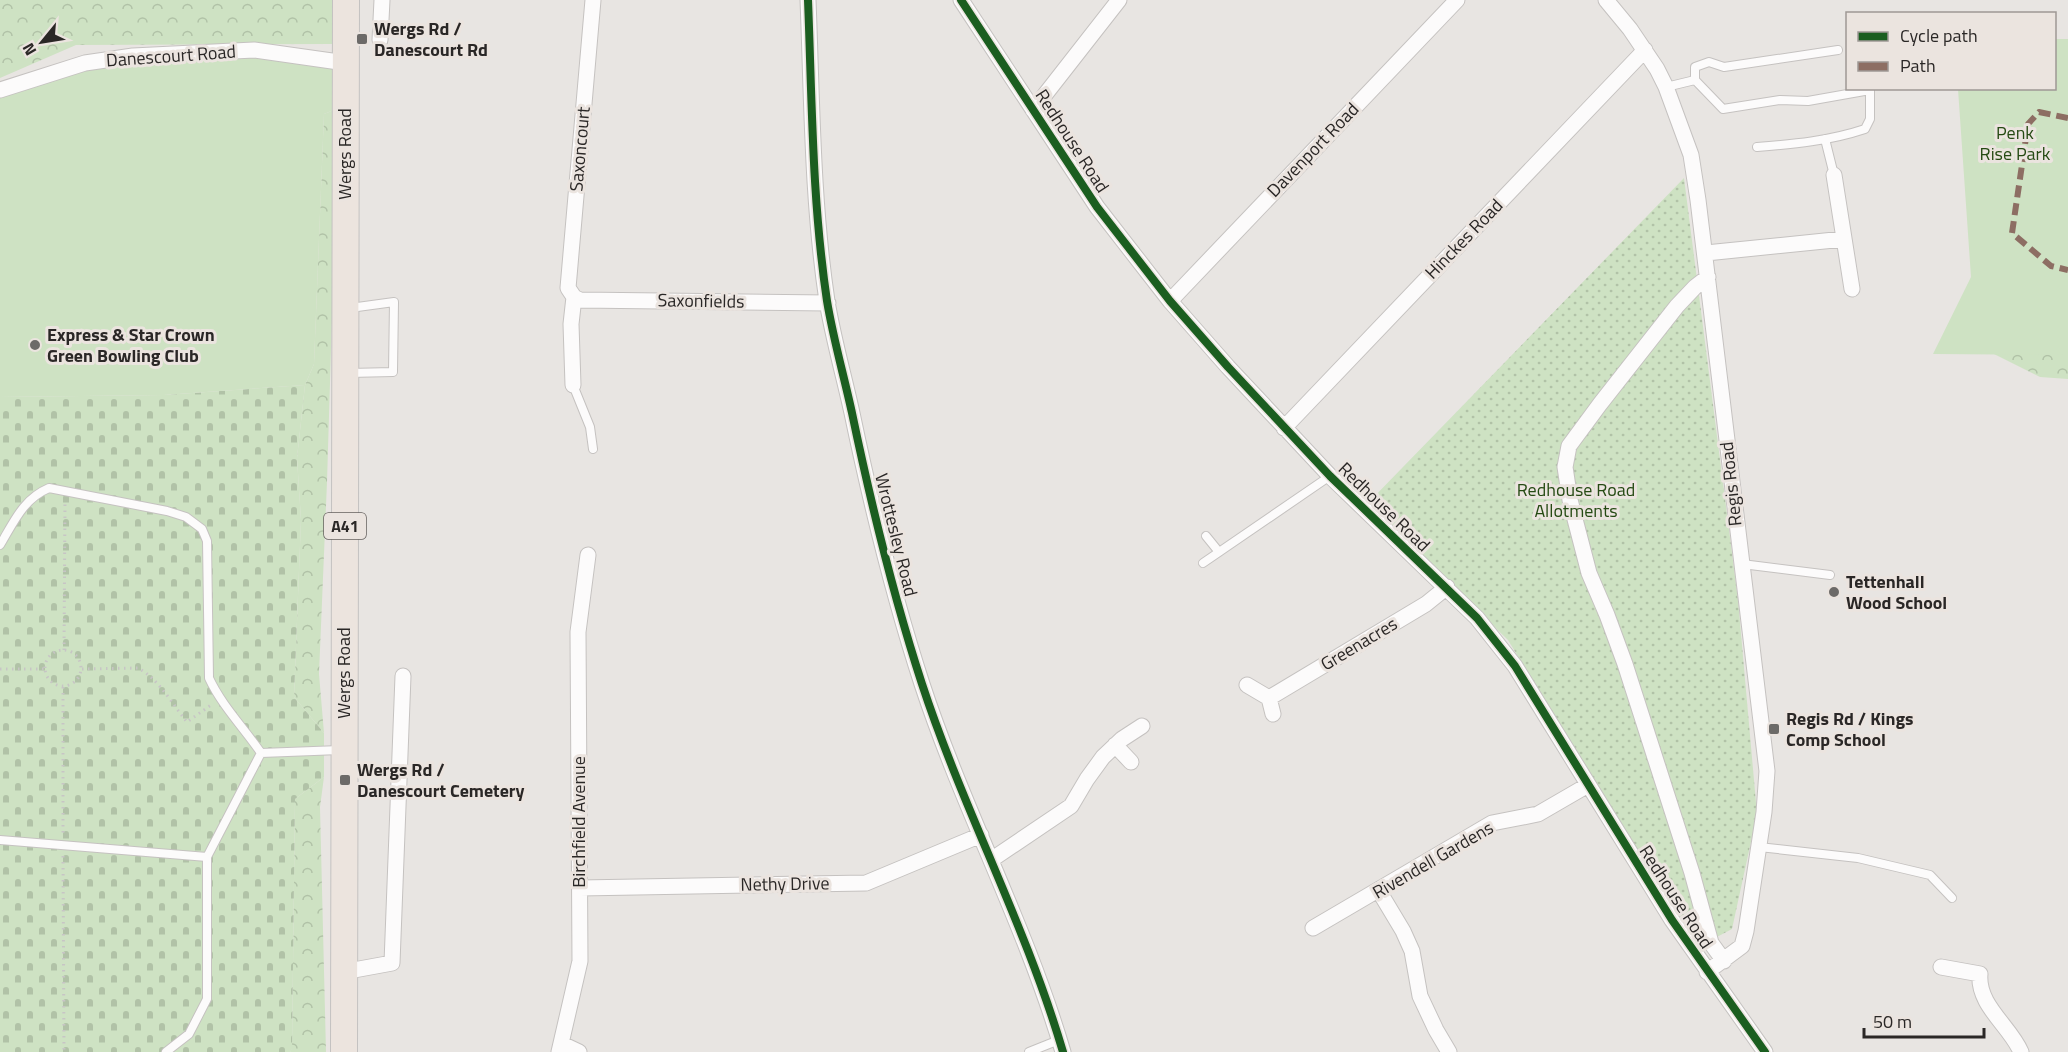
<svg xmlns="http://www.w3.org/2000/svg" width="2068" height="1052" viewBox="0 0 2068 1052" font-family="'Titillium Web',sans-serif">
<defs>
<pattern id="forest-crowns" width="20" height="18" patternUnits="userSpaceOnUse" patternTransform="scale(1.5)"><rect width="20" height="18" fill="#cee2c3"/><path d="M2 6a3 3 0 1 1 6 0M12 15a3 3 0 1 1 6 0" fill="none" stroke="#b1c2a7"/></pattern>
<pattern id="cemetery-stones" width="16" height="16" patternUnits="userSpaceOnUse" patternTransform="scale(1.5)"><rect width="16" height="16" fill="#cee2c3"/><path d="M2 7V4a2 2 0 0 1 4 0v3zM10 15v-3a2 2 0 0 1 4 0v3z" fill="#b1c2a7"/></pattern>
<pattern id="garden-dots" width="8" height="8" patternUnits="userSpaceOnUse" patternTransform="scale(1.5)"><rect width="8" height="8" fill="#cee2c3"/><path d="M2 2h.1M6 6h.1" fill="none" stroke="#b1c2a7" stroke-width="1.8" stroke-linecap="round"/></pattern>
</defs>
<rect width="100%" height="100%" fill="#e8e5e2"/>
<!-- forest -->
<path fill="url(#forest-crowns)" d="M0 0H334L332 44 76 45 0 78Z
M344 106 335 218 327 482 319 674 324 733 294 697 301 520 297 458 305 385 314 364 324 114Z
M2068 306V379L2040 377 1994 354Z
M324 777 320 807 326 1052H290L292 1048 295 799Z"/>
<!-- cemetery -->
<path fill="url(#cemetery-stones)" d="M305 385 297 458 301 520 294 697 324 733V777L295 799 292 1049 290 1052H0V397L164 395Z"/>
<!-- park -->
<path fill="#cee2c3" d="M2055 39H2068V355L1933 354 1971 277 1958 89 2054 88Z
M255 56 341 68 344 106 324 114 314 364 305 385 164 395 0 397V97L87 69 134 61Z"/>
<!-- garden -->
<path fill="url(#garden-dots)" d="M1684 178 1738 600 1757 814 1732 929 1698 947 1667 903 1508 640 1367 504Z"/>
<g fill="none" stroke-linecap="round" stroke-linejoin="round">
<!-- service casing -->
<g stroke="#c5c2c0" stroke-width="10">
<path id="service" d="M1695 80V67L1709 62 1724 67 1838 50
M1666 87 1695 80 1723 109 1780 100 1808 101 1870 90V119L1865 129C1829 141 1794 144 1757 147
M1825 139 1834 175
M349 373 393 372 394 302 350 308
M573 385 590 427 593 449
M1206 536 1219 552
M0 545C14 522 23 499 49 488L167 511 186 517 202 529 207 541 209 678C222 706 244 728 261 753
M1203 563 1330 476
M1742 564 1830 575
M261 753 340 750
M0 840 207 857
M1759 847 1858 858 1930 875 1952 898
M166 1052 189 1034 207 999V857L261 753
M1029 1052 1059 1040"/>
</g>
<!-- minor casing -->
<g stroke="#c5c2c0" stroke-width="17">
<path id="minor" d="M808 0C812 100 812 201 827 301 833 338 844 376 852 413 871 504 893 595 922 684 963 809 1026 926 1063 1052
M961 0 1097 207 1170 301 1228 367 1330 476 1477 618 1515 666 1672 920 1765 1052
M1606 0 1630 29 1657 69 1666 87 1691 155 1698 200 1767 771 1764 812 1746 931 1742 946 1707 972
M380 40 382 0
M0 90 85 63 133 56 254 50 346 63
M1033 110 1119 0
M1834 175 1852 289
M1706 253 1844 239
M1708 277 1695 287 1677 306 1600 404 1569 446 1565 467 1570 500 1589 573 1607 615 1625 664 1692 873 1711 943 1724 961
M574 297 568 288 593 0
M574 297 580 300 828 303
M1170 301 1457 0
M573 385 571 324 574 297
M1284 428 1645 50
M1247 685 1269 698 1273 714
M1269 698 1426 604 1447 587
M1115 745 1131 762
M991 860 1071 806 1087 779 1103 757 1122 739 1142 726
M580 888 866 883 981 835
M1379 891 1403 931 1412 951 1420 996 1436 1030 1449 1052
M1313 928 1492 823 1538 814 1588 785
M1941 967 1980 974C1977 1005 2010 1026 2021 1052
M343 972 392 963 403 676
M562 1044 579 1052
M559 1052 580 961 578 632 588 555"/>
</g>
<!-- trunk casing -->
<g stroke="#c4c2c1" stroke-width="28">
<path id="trunk" d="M344 1052 346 0"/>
</g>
<!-- path -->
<path stroke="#c7c5c5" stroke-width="3" stroke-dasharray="1.5 4.5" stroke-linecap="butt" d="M45 668a18 18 0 1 1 36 0a18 18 0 1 1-36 0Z
M64 650 65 502
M0 669H45
M82 669 138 668C158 678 173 705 187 722L211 705
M63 687V834
M63 856 64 1052"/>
<!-- service -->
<use href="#service" stroke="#fcfbfb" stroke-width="8"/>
<!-- minor -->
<use href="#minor" stroke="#fcfbfb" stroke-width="15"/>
<!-- trunk -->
<use href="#trunk" stroke="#ece4de" stroke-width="26"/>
<!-- quiet -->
<path stroke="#8d6e63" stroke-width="6" stroke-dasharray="12 6" stroke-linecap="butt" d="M2068 118 2039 112 2028 124 2012 233 2051 266 2068 270"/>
<!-- cycleway casing -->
<g stroke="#ebe4df" stroke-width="11">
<path id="cycleway" d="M808 0C812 100 812 201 827 301 833 338 844 376 852 413 871 504 893 595 922 684 963 809 1026 926 1063 1052
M961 0 1097 207 1170 301 1228 367 1330 476 1477 618 1515 666 1672 920 1765 1052"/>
</g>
<!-- cycleway -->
<use href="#cycleway" stroke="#1b5e20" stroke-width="8"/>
</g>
<!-- markers -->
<g fill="#6c6a68" stroke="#ebe4df" stroke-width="2">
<rect x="356" y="33" width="12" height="12" rx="3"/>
<circle cx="35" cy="345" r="6"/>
<circle cx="1834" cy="592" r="6"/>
<rect x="1768" y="723" width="12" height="12" rx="3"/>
<rect x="339" y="774" width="12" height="12" rx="3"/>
</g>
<g text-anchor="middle" stroke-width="6" stroke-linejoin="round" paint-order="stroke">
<!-- shield labels -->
<rect fill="#ebe4df" stroke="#64605e" stroke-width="1.5" x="324" y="513" width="42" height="26" rx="4.5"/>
<g font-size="16" font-weight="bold" fill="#2a2726">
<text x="345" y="532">A41</text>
</g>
<!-- poi labels -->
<g font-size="18" font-weight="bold" fill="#2a2726" stroke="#ebe4df" text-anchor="start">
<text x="374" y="35">Wergs Rd /<tspan x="374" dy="21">Danescourt Rd</tspan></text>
<text x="47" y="341">Express &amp; Star Crown<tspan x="47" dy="21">Green Bowling Club</tspan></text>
<text x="1846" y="588">Tettenhall<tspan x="1846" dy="21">Wood School</tspan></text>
<text x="1786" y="725">Regis Rd / Kings<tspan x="1786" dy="21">Comp School</tspan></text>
<text x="357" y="776">Wergs Rd /<tspan x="357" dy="21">Danescourt Cemetery</tspan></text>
</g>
<!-- street labels -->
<g font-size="18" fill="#2a2726" stroke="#ebe4df">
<text transform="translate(171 56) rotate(-4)" y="6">Danescourt Road</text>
<text transform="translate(1072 141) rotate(57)" y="6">Redhouse Road</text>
<text transform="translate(580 149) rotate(-85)" y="6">Saxoncourt</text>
<text transform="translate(1313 150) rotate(-46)" y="6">Davenport Road</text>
<text transform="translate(345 154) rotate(-90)" y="6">Wergs Road</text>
<text transform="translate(1464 239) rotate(-46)" y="6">Hinckes Road</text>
<text transform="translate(701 301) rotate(1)" y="6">Saxonfields</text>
<text transform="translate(1731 484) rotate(-96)" y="6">Regis Road</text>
<text transform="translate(1384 507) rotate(44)" y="6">Redhouse Road</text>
<text transform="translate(896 535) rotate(76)" y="6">Wrottesley Road</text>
<text transform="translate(1359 644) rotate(-31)" y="6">Greenacres</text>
<text transform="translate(344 673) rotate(-90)" y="6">Wergs Road</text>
<text transform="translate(579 822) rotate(-90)" y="6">Birchfield Avenue</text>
<text transform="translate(1433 860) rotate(-30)" y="6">Rivendell Gardens</text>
<text transform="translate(785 884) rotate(-1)" y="6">Nethy Drive</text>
<text transform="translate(1676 897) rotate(57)" y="6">Redhouse Road</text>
</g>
<!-- park labels -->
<g font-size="18" fill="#254a13" stroke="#ebe4df">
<text x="2015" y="139">Penk<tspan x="2015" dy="21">Rise Park</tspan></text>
<text x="1576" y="496">Redhouse Road<tspan x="1576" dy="21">Allotments</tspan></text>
</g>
</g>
<!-- legend -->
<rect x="1846" y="12" width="210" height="78" fill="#ebe4df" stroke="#9e9895" stroke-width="1.5"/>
<rect x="1858" y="32" width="30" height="9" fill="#1b5e20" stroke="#9e9895" stroke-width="1.5"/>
<text x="1900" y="42" font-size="18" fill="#2a2726">Cycle path</text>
<rect x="1858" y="62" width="30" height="9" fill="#8d6e63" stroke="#9e9895" stroke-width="1.5"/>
<text x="1900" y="72" font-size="18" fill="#2a2726">Path</text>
<!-- north arrow -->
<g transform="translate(42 42) rotate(240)" stroke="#ebe4df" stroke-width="4.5" paint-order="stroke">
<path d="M0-4.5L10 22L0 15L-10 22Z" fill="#2a2726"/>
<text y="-9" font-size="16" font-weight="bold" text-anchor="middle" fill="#2a2726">N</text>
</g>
<!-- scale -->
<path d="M1864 1028v9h120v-9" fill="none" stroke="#2a2726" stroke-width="3"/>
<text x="1873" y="1028" font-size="18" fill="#2a2726" stroke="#ebe4df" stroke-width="4.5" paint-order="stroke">50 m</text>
</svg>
